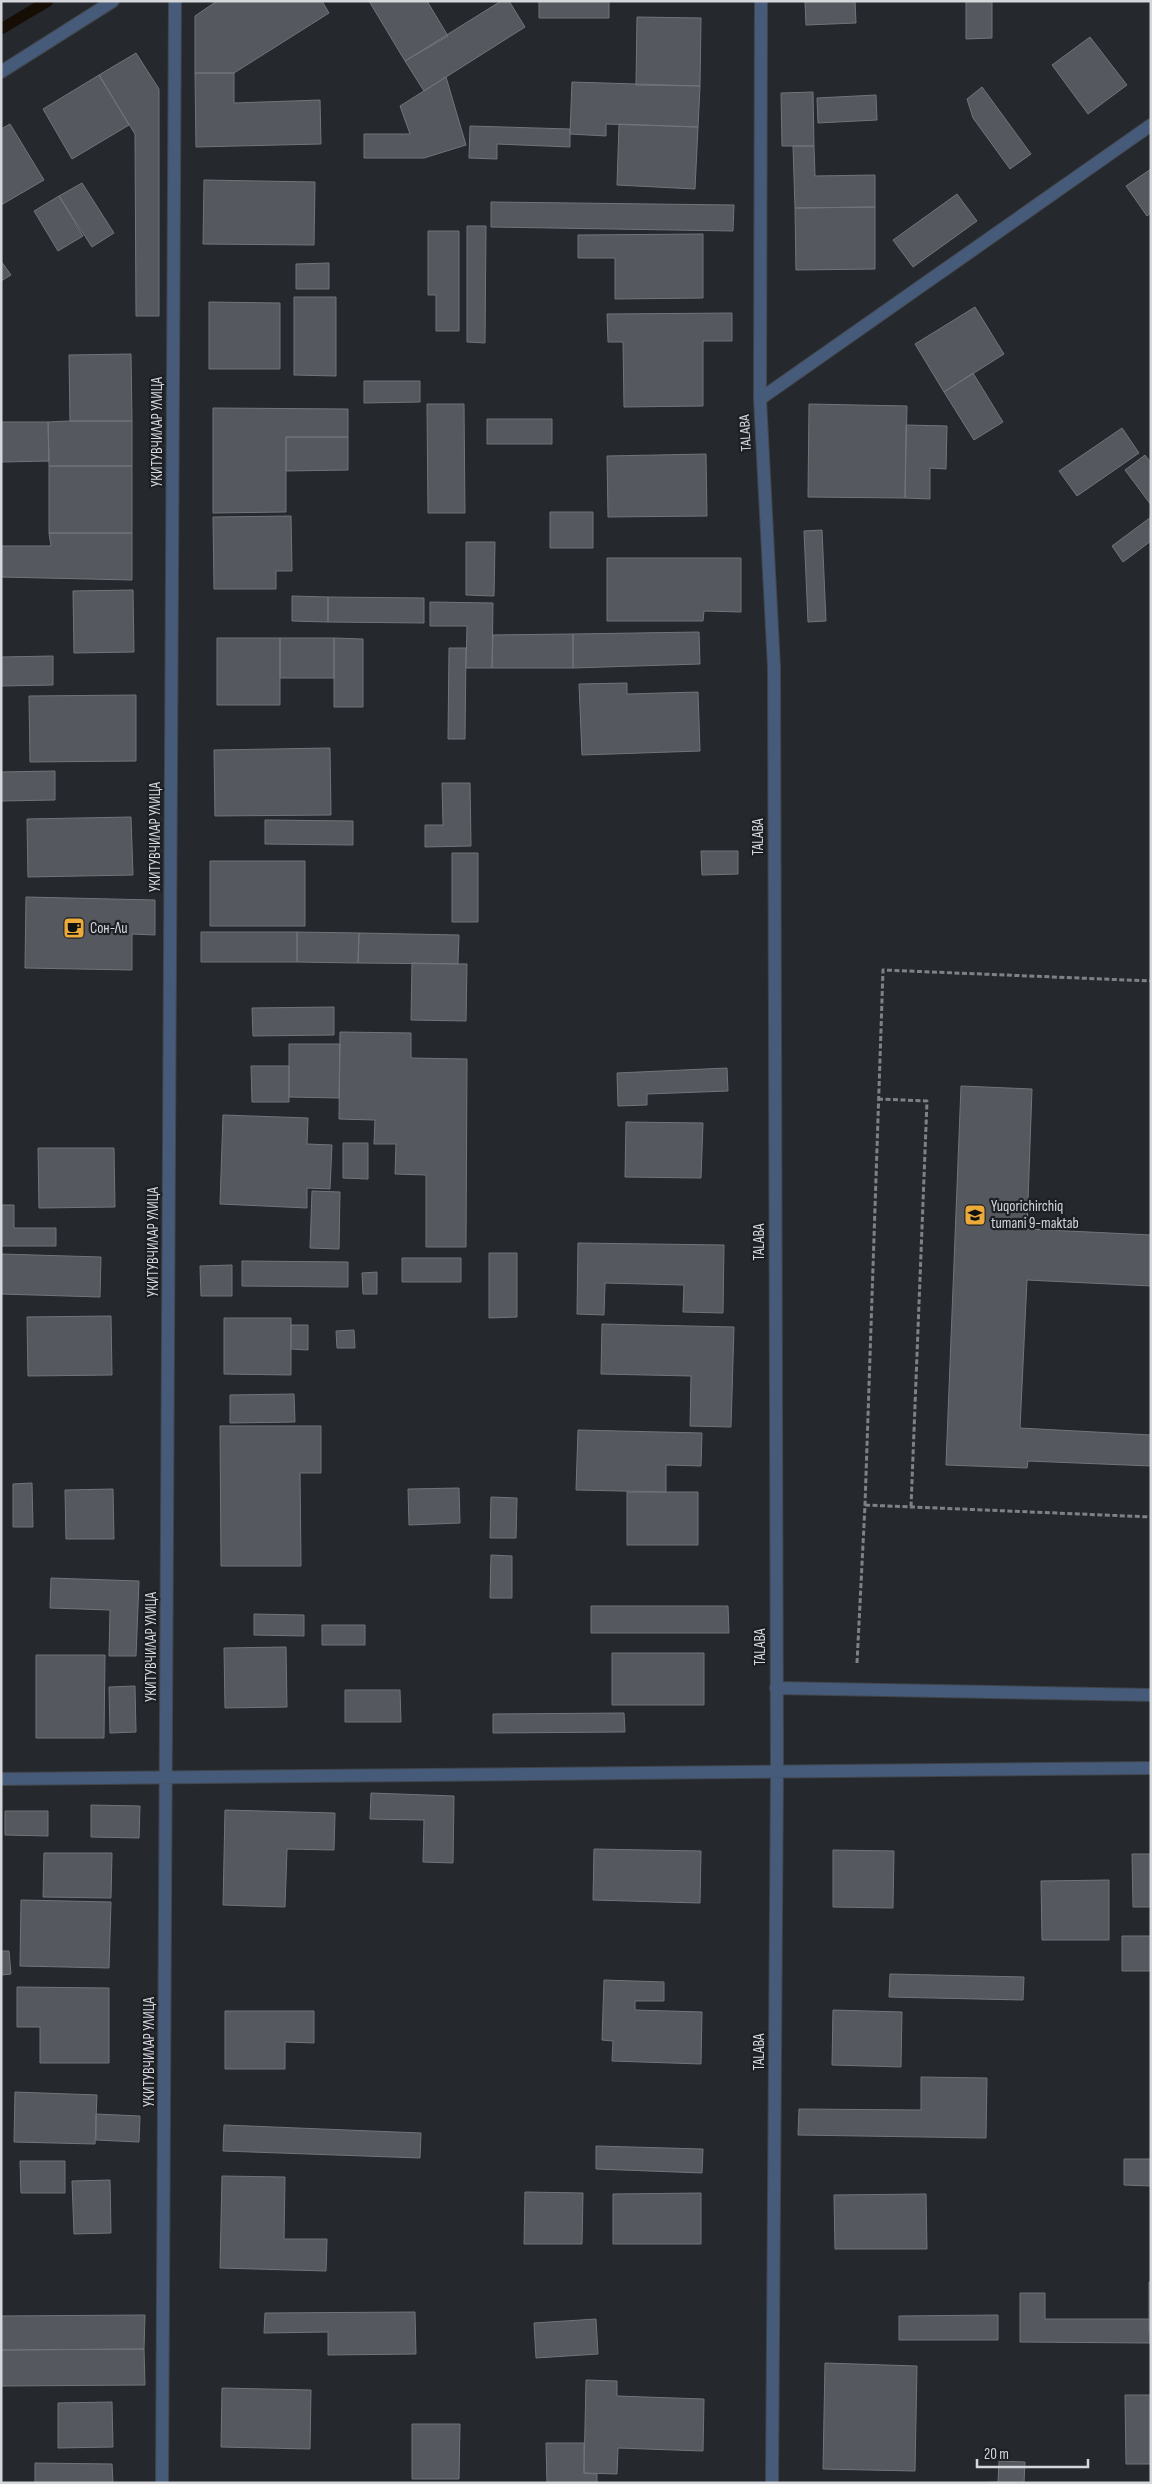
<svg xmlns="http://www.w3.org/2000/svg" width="1152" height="2484" viewBox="0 0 1152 2484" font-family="'Sofia Sans Condensed',sans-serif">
<rect width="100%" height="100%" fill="#25292e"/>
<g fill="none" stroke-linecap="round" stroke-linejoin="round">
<!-- stream -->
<path stroke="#160e04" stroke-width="11" d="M1 29 48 1"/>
</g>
<!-- building -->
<path fill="#55595f" stroke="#71757b" d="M217 1H322L329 13 234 73H195V16Z
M369 1H427L448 36 405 61Z
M501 1H509L525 27 424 91 405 61Z
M539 1H609V18H539Z
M805 1H855L856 23 806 25Z
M966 1H992V38L966 39Z
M637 17 701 18 700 86 636 85Z
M1090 37 1127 85 1088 114 1052 65Z
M136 53 159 89V316H136L135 134 99 75Z
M195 73H234V103L320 100 321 144 196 147Z
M99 75 129 125 72 159 43 109Z
M446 77 466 145 424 158H364V134H410L400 106Z
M572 82 700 86 698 127 606 124V136L570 134Z
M982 87 1031 154 1010 169 973 118 967 99Z
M813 92 814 146H782L781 93Z
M876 95 877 120 818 123 817 98Z
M10 124 44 180 1 205V129Z
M619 124 698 127 695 189 617 185Z
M470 126 570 129V147L497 144V159L469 158Z
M793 146H814L815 176 875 175V207L795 208Z
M1151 169V213L1147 216 1126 186Z
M204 180 315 182 314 245 203 244Z
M82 183 114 233 92 247 59 196Z
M957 194 977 221 913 267 893 240Z
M59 196 83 236 58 251 34 211Z
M491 202 734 205 733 231 491 227Z
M875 207V269L796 270 795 208Z
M467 226H486L485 343 467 342Z
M428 231H459V331H436V295H428Z
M703 234V298L615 299V258H578V235Z
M1 261 11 275 1 281Z
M329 263V289H296V264Z
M294 297H336V376L294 375Z
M209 302 280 303V369H209Z
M975 307 1004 354 944 392 915 344Z
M732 313V341H703V406L624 407 623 342H608L607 314Z
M131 354 132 421H70L69 355Z
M973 373 1003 422 974 440 944 392Z
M364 381H420V402L364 403Z
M427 404H464L465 513H428Z
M809 404 907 406 905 498 808 497Z
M213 408 348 409V437H286V512L213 513Z
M487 419H552V444H487Z
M70 421H132V466H49L48 422Z
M1 422H48L49 461 1 462Z
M906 425 947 426 946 469 930 468V499L905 498Z
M1122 428 1139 453 1077 496 1059 471Z
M286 437H348V470L286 471Z
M706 454 707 516 608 517 607 456Z
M1145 455 1151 463V505L1125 470Z
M49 466H132V533H49Z
M550 512H593V548H550Z
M291 516 292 571H276V589H214L213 517Z
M1151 517V541L1123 562 1112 546Z
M822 530 826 621 808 622 804 531Z
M49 533H132V580L1 577V546H51Z
M466 542H495L494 596 466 595Z
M607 558H741V612L704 611 703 621H607Z
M133 590 134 652 74 653 73 591Z
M292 596 328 597V622L292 621Z
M328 597 424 598V623L328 622Z
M430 602 493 603 492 668H466L467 626H430Z
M699 632 700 664 573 668V634Z
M573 634V668H492L493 635Z
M217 638H280V705H217Z
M280 638H334V678H280Z
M334 638 363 639V707H334Z
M449 648H466L465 739H448Z
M53 656V685L1 686V657Z
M627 683V694L698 692 700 751 582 755 579 684Z
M136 695V761L30 762 29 696Z
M330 748 331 815 215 816 214 750Z
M55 771V800L1 801V772Z
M442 783H470L471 846 425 847V825H443Z
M131 817 133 875 28 877 27 819Z
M265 820 353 821V845L265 844Z
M701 851H738V874L702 875Z
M452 853H478V922H452Z
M210 861H305V926H210Z
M26 897 155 900V935L132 934V970L25 968Z
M201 932H297V962H201Z
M297 932 359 933 358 963 297 962Z
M359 933 459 935 458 964 358 963Z
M412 963 467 964 466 1021 411 1020Z
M334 1007V1035L253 1036 252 1008Z
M340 1032 411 1033V1058L467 1059 466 1247H426V1175L395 1174 396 1144H374L375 1120 339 1119Z
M289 1044H340L339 1098 289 1097Z
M251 1066H289V1102H252Z
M727 1068 728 1091 647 1094V1105L618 1106 617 1073Z
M961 1086 1032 1089 1027 1229 1151 1235V1286L1027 1280 1020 1428 1151 1435V1466L1028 1461 1027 1468 946 1465Z
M223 1115 308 1118 307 1144 332 1145 330 1189 307 1188V1208L220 1204Z
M626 1122 703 1123 701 1178 625 1177Z
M343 1143H368V1179L343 1178Z
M38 1148H114L115 1207 39 1208Z
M312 1191 340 1192 339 1249 310 1248Z
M1 1205H14V1228H56V1246H1Z
M578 1243 724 1245 723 1313 683 1312 684 1285 605 1283 604 1315 577 1314Z
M489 1253H517V1317L489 1318Z
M1 1254 101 1257 100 1297 1 1294Z
M402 1258H461V1282H402Z
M242 1261 348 1262V1287L242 1286Z
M232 1265V1296H201L200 1266Z
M377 1272V1294H363L362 1273Z
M111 1316 112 1375 28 1376 27 1317Z
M224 1318H291V1375L224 1374Z
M602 1324 734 1327 731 1427 690 1426 691 1376 601 1374Z
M291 1325H308V1350L291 1349Z
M354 1330 355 1348H337L336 1331Z
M294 1394 295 1422 230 1423V1395Z
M220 1426H321V1473H300L301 1566H221Z
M578 1430 702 1433 701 1466 666 1465V1492L576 1490Z
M32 1483 33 1527H13V1484Z
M459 1488 460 1523 409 1525 408 1489Z
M113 1489 114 1539H66L65 1490Z
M627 1492H698V1545H627Z
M491 1497 517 1498 516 1538H490Z
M491 1555 512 1556V1598H490Z
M51 1578 139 1581 136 1656H109L110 1610 50 1608Z
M591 1606H728L729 1633H591Z
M254 1614 304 1615V1636L254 1635Z
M322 1625H365V1645H322Z
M286 1647 287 1707 225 1708 224 1648Z
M612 1653H704V1705H612Z
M36 1655H105L104 1738H36Z
M135 1686 136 1732 110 1733 109 1687Z
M345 1690H400L401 1722H345Z
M624 1713 625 1732 493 1733V1714Z
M371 1793 454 1796 453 1863 423 1862 424 1820 370 1819Z
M91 1805 140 1806 139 1838 91 1837Z
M225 1810 335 1813 334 1850 287 1849 285 1907 223 1905Z
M5 1811H48V1836L5 1835Z
M594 1849 701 1851 700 1903 593 1900Z
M833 1850 894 1851 893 1908 833 1907Z
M44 1853H112L111 1898 43 1897Z
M1132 1854H1151V1907H1133Z
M1109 1880V1940H1042L1041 1881Z
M21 1900 111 1902 109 1968 20 1966Z
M1122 1936H1151V1971H1122Z
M1 1951H9L11 1974 1 1975Z
M890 1974 1024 1977 1023 2000 889 1997Z
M604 1980 664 1982V2001H635V2010L702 2012 701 2064 612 2061 613 2041 602 2040Z
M17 1987 109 1988V2063H40V2027H17Z
M833 2010 902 2012 901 2067 832 2065Z
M225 2011H314V2043L285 2042V2069H225Z
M921 2077 987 2078 986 2138 798 2135 799 2109 921 2110Z
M15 2092 97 2095 95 2144 14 2142Z
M96 2114 140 2116 139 2142 96 2140Z
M224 2125 421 2133 420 2158 223 2151Z
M596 2146 703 2149 702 2173 596 2169Z
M1124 2159H1151V2186L1124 2185Z
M20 2161H65V2193H21Z
M222 2176 285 2177 284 2239H327L326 2271 220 2268Z
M110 2180 111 2233 74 2234 72 2181Z
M525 2192 583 2193 582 2244H524Z
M701 2193V2244H613V2194Z
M926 2194 927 2249H835L834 2195Z
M1149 2282H1151V2332H1149Z
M1020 2293H1045V2319H1150V2343L1020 2342Z
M415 2312 416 2354 328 2355V2332L264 2333 265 2313Z
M145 2315 144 2349 1 2350V2316Z
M998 2315V2340H899V2316Z
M596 2319 598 2354 536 2358 534 2323Z
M144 2349 145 2385 1 2386V2350Z
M825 2363 917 2366 915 2471 823 2469Z
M586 2380 617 2381V2396L704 2399 703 2451 618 2448 617 2474 584 2473Z
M222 2388 311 2390 310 2449 221 2447Z
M1125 2395H1151V2464H1126Z
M112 2402 113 2447 58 2448V2403Z
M412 2424H460L459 2479H412Z
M546 2443H584V2473L597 2474V2483H547Z
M999 2461 1025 2462 1024 2483H968L998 2482Z
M35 2463 112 2464 113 2483H35Z"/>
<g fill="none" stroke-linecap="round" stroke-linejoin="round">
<!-- minor casing -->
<g stroke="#41454a" stroke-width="14">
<path id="minor" d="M761 1 760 399 774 667 777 1770 772 2483
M1 72 113 1
M760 399 1151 125
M776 1688 1151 1695
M1 1779 1151 1768
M162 2483 175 1"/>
</g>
<!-- path -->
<path stroke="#7e8185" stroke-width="3" stroke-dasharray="5 2.5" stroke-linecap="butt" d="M878 1099 927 1101 911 1507
M865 1505 1151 1517
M857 1663 865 1505 883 970 1151 981"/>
<!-- minor -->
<use href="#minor" stroke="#465a79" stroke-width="12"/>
</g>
<!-- icons -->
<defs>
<g id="cafe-square" transform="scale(1.125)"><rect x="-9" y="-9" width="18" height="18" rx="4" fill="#ebaa39" stroke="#1c1f24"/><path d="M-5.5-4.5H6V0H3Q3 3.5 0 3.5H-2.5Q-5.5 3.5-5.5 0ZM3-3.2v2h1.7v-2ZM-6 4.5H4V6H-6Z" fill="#111"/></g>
<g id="school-square" transform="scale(1.125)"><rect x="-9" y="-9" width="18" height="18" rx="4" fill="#ebaa39" stroke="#1c1f24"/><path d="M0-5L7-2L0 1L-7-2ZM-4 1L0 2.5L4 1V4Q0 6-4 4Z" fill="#111"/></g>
</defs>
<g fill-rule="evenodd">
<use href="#cafe-square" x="74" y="928"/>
<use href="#school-square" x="975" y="1215"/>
</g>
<g text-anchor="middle" stroke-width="4.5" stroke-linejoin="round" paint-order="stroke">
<!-- street labels -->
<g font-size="15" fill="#d5d7db" stroke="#1c1f24">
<text transform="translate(157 432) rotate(-90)" y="5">УКИТУВЧИЛАР УЛИЦА</text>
<text transform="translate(745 433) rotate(-93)" y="5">TALABA</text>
<text transform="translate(155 837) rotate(-90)" y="5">УКИТУВЧИЛАР УЛИЦА</text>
<text transform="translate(758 837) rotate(-90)" y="5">TALABA</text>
<text transform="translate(153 1242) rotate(-90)" y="5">УКИТУВЧИЛАР УЛИЦА</text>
<text transform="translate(759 1242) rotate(-90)" y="5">TALABA</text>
<text transform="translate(151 1647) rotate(-90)" y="5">УКИТУВЧИЛАР УЛИЦА</text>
<text transform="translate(760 1647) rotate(-90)" y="5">TALABA</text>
<text transform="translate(149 2052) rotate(-90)" y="5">УКИТУВЧИЛАР УЛИЦА</text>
<text transform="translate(759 2052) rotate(-90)" y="5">TALABA</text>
</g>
<!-- poi labels -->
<g font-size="15" fill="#d5d7db" stroke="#1c1f24" text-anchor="start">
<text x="90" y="933">Сон-Ли</text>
<text x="991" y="1211">Yuqorichirchiq<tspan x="991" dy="17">tumani 9-maktab</tspan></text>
</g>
</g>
<!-- border -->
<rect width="1152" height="2484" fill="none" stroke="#d5d7db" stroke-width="5"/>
<!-- scale -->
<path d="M977 2459v8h111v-8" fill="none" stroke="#d5d7db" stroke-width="2.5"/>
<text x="984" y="2459" font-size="15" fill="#d5d7db" stroke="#1c1f24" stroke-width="4" paint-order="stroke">20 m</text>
</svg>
